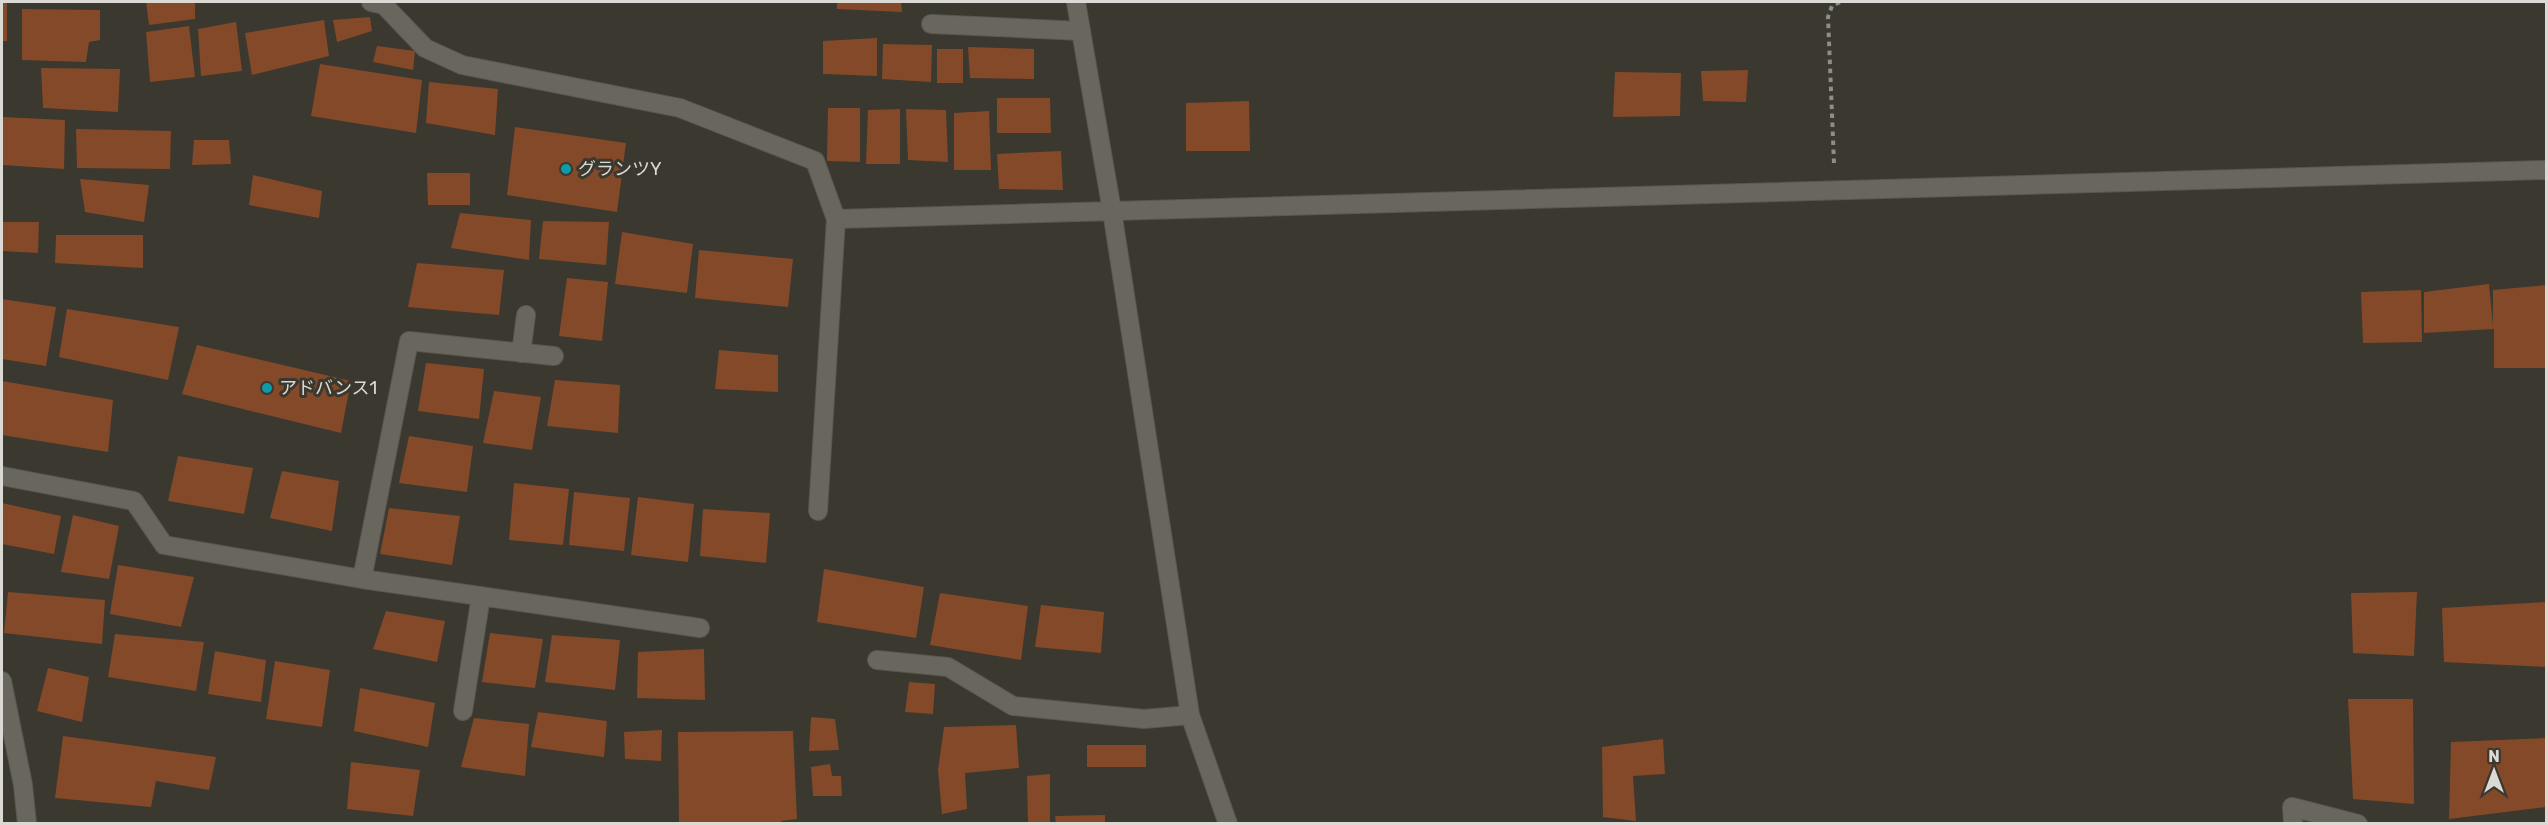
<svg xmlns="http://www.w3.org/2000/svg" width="2548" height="825" viewBox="0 0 2548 825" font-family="Rubik,'Noto Sans JP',sans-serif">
<rect width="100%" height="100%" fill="#3a382f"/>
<!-- building -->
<path fill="#844929" d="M2 2H7V41H2Z
M146 2H195V19L149 25Z
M837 2H901L902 12 837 9Z
M22 9 100 10V40L89 42 86 62 22 60Z
M370 17 372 31 337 42 333 20Z
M324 20 329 56 252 75 245 33Z
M236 22 242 71 201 76 198 29Z
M189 26 195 77 150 82 146 32Z
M877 38V76L823 74V41Z
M883 44 932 45 931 82 882 79Z
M377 46 415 51 413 70 373 62Z
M968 47 1034 49V79L970 78Z
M937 49H963V83H937Z
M320 64 422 80 416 133 311 116Z
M41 68 120 69 118 112 43 108Z
M1748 70 1746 102 1703 101 1701 71Z
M1615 72 1681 73 1680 116 1613 117Z
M429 82 498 89 495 135 426 123Z
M997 98H1050L1051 133H997Z
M1249 101 1250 151H1186V103Z
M828 108H860V162L827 161Z
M900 109V164H866L868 110Z
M906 109 946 110 948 162 908 160Z
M989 111 991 170H954V113Z
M2 117 65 120 64 169 2 165Z
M515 127 626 143 617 212 507 195Z
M76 129 171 131 170 169 77 168Z
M194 140H229L231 164 192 165Z
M1061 151 1063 190 999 189 997 154Z
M427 173H470V205H428Z
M253 175 322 191 319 218 249 205Z
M80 179 149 185 144 222 85 212Z
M460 213 531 220 529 260 451 248Z
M543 221 609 222 606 265 539 259Z
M2 222H39L38 253 2 251Z
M622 232 693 244 687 293 615 284Z
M56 235H143V268L55 263Z
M699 250 793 259 788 307 695 298Z
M417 263 504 270 499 315 408 307Z
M567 278 608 282 602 341 559 336Z
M2489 284 2493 326V290L2546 285V368H2494V329L2424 333V292Z
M2421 290 2422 342 2363 343 2361 292Z
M2 299 56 307 46 366 2 359Z
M67 309 179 327 168 380 59 357Z
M197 345 351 381 341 433 182 394Z
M719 350 778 355V392L715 389Z
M426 363 484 369 479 419 418 411Z
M555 380 620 385 618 433 547 426Z
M2 381 113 400 108 452 2 435Z
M494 391 541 397 532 450 483 443Z
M409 436 473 446 467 492 399 483Z
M178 456 253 468 244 514 168 501Z
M282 471 339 481 332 531 270 518Z
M514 483 569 489 563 545 509 540Z
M574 492 630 498 624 551 569 545Z
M638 497 694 504 688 562 631 555Z
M2 503 61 516 54 554 2 544Z
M389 508 460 516 452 565 380 554Z
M703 509 770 513 766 563 700 556Z
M73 515 119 526 109 579 61 572Z
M118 565 194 577 181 627 110 614Z
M824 569 924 587 916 638 817 622Z
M8 592 105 600 102 644 4 633Z
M2417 592 2414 656 2353 653 2351 593Z
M940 593 1028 606 1021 660 930 645Z
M2546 602V667L2444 662 2442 608Z
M1041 605 1104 612 1101 653 1035 647Z
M386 611 445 621 437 662 373 649Z
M490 633 543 639 535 688 482 682Z
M115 634 204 642 196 691 108 677Z
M552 635 620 640 615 690 545 682Z
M704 649 705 700 637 698 638 652Z
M215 651 266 660 261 702 208 694Z
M275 661 330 670 322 727 266 719Z
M48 668 89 677 82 722 37 711Z
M909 682 935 684 933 714 905 712Z
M360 688 435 703 428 747 354 731Z
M2348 699H2413L2414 804 2353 799Z
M538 712 607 721 604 757 531 747Z
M811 717 835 719 839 750 809 751Z
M474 718 529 724 525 776 461 767Z
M1016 725 1019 768 965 773 967 809 942 814 938 770 944 727Z
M662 730 661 761 625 759 624 732Z
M793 731 797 819 781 821V824H679L678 732Z
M63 736 216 757 209 790 156 781 151 807 55 798Z
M2546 738V807L2449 819 2451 742Z
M1663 739 1665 774 1633 776 1636 821 1603 817 1602 747Z
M1087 745H1146V767H1087Z
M351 762 420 770 413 816 347 809Z
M830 764 832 776H841L842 796H813L811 767Z
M1050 774V824H1028L1027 776Z
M1105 815V824H1056L1055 816Z"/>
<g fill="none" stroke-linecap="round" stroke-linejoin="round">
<!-- minor casing -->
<g stroke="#58574f" stroke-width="20">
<path id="minor" d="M371 2 384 5 425 48 462 65 680 108 815 161 836 219 818 511
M1076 2 1112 211 1190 715 1228 824
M931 24 1081 31
M836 219 2546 170
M521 353 526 315
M2 476 134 501 164 545 362 579 700 628
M362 579 409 341 554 356
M877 660 948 667 1013 706 1144 719 1190 715
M463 711 481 596
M2293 824 2292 807 2358 824"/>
</g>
<!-- tertiary casing -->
<g stroke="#58574f" stroke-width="20">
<path id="tertiary" d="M2 681 23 785 27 824"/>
</g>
<!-- path -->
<path stroke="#8e8d86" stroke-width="4" stroke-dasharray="4.5 4.5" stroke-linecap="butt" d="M1834 163 1828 17 1832 6 1840 2"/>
<!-- minor -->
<use href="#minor" stroke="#69675d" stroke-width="18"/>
<!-- tertiary -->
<use href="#tertiary" stroke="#69675d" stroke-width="18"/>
</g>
<!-- markers -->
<g fill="#0f9aa8" stroke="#3a382f" stroke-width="2">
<circle cx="566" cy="169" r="6"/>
<circle cx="267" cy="388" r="6"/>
</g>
<g text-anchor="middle" stroke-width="6" stroke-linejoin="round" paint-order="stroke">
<!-- poi labels -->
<g font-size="18" fill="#dad9d3" stroke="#3a382f" text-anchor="start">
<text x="578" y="175">グランツY</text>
<text x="279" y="394">アドバンス1</text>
</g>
</g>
<!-- border -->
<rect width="2548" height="825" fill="none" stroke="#dad9d3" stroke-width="6"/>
<!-- north arrow -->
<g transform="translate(2494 771)" stroke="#3a382f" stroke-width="4.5" paint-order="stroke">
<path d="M0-4.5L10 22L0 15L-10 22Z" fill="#dad9d3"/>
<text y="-9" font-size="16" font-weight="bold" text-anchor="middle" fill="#dad9d3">N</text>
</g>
</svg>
